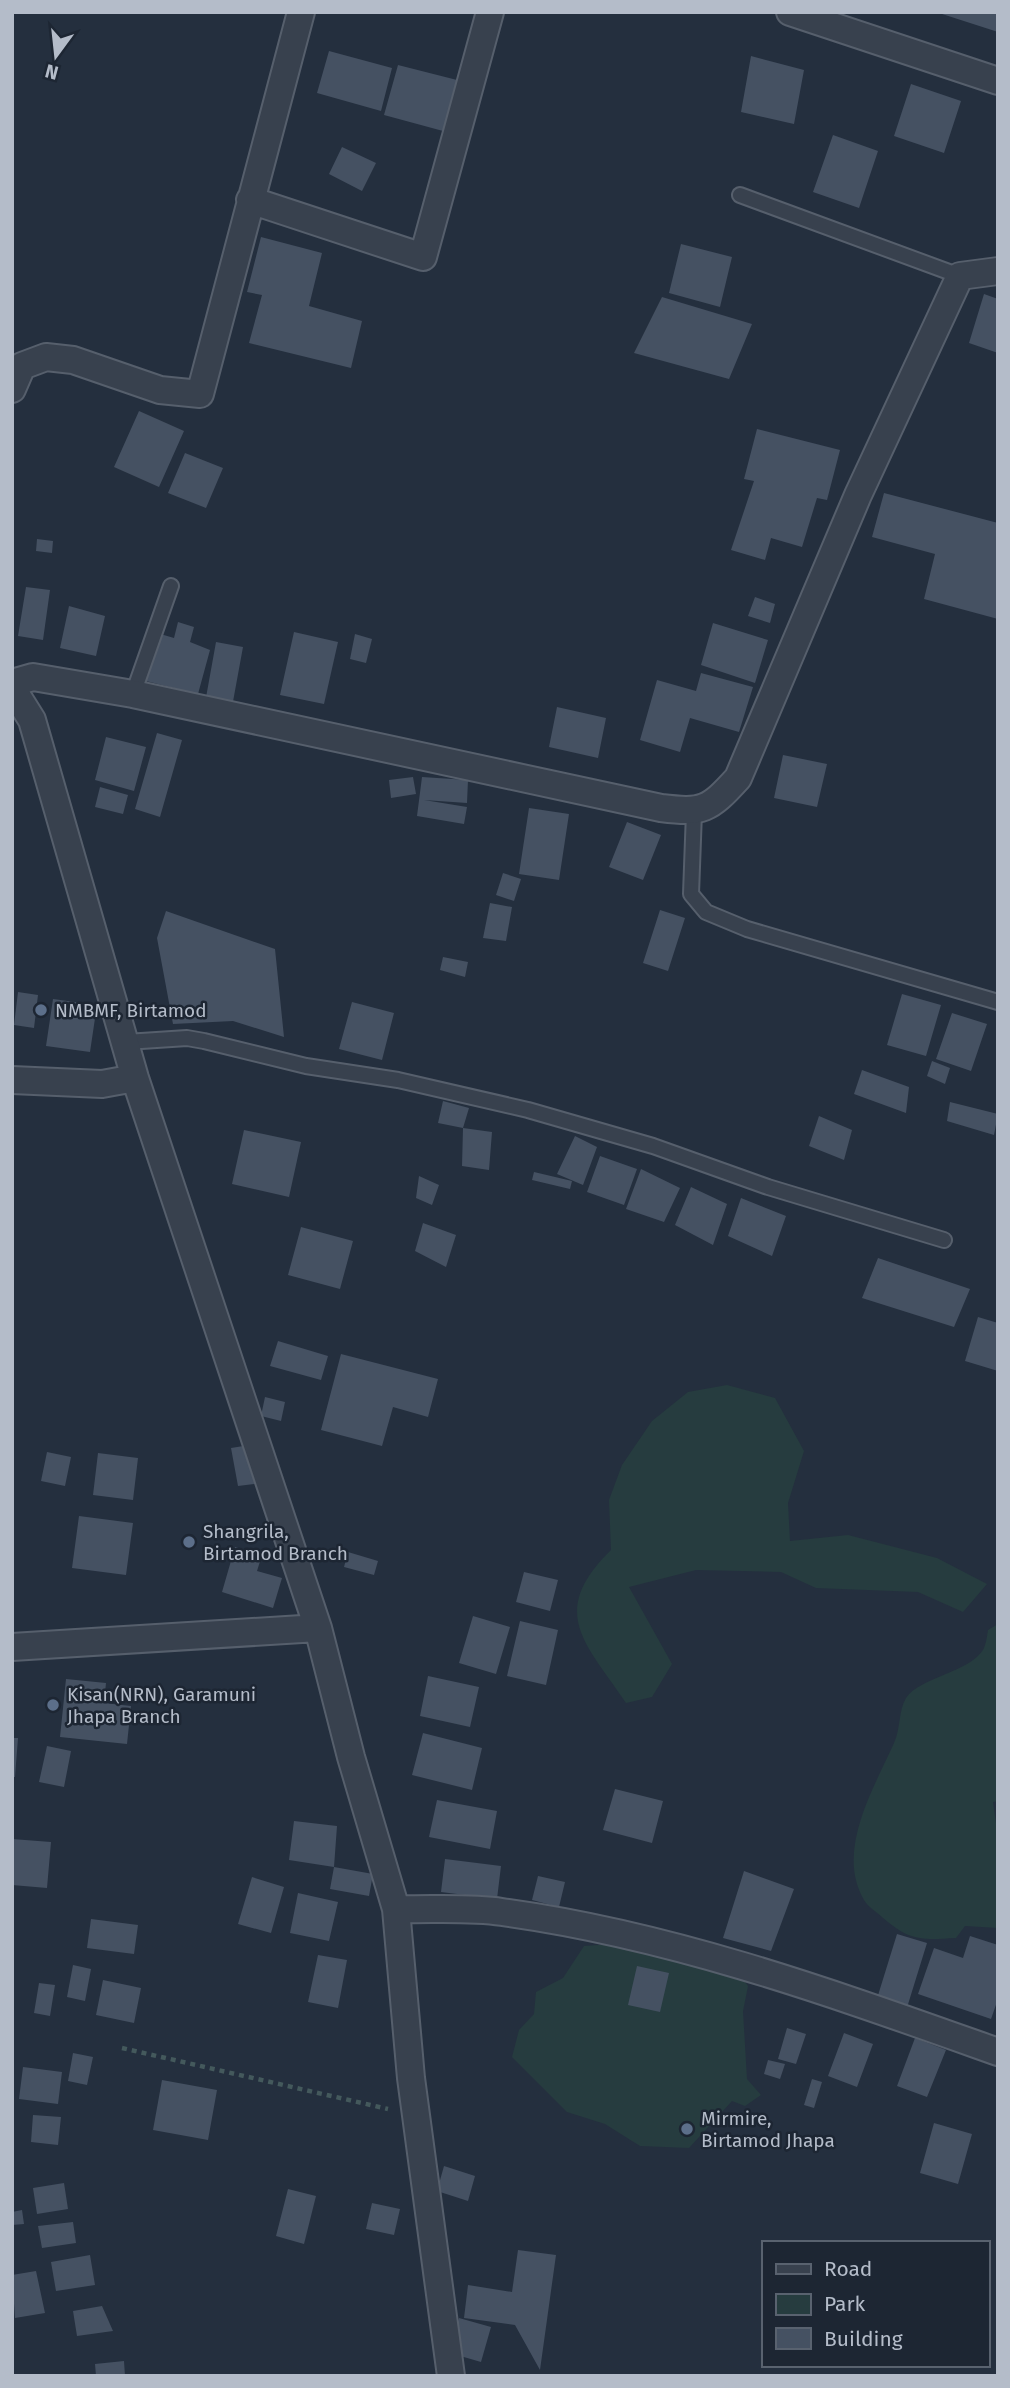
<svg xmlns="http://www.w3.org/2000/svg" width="1010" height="2388" viewBox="0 0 1010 2388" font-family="'Fira Sans',sans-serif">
<rect width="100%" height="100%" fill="#242f3e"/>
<!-- green -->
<path fill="#263c3f" d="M727 1385 775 1398 804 1451 788 1503 790 1541 848 1535 937 1558 987 1584 963 1612 918 1592 816 1588 781 1572 696 1570 629 1587 672 1664 652 1697 626 1703C586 1643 547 1613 611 1550L609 1500 622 1465 652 1421 688 1392Z
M998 1624V1801L993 1802 998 1837V1928L965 1926 956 1938C921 1940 910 1941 883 1918 877 1912 868 1907 864 1900 835 1851 874 1788 894 1743 901 1728 898 1712 906 1698 920 1677 968 1673 983 1650 986 1645 987 1636 988 1630Z
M612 1944 731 1962 748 1986 743 2011 747 2079 761 2095 745 2106 732 2101 689 2148 640 2146 605 2124 567 2112 512 2057 519 2030 534 2014 536 1992 563 1978 584 1946Z"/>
<!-- building -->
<path fill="#455162" d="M939 12H998V32L939 13Z
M329 51 392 68 381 111 317 93Z
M751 56 804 70 794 124 741 112Z
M398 65 457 80 443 131 384 115Z
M911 84 961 101 944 153 894 136Z
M833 135 878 151 859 208 813 192Z
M342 147 376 163 362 191 329 174Z
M261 237 322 253 309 306 362 321 351 368 249 343 262 295 247 292Z
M681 244 732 257 720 307 669 293Z
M984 294 998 299V353L969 343Z
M662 297 752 324 729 379 634 353Z
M139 411 184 431 159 487 114 467Z
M757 429 840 450 827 500 817 498 802 547 771 538 765 560 731 550 754 481 744 479Z
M185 453 223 468 206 508 168 493Z
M884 493 998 523V619L924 599 935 554 872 537Z
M37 539 53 541 52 553 36 551Z
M26 587 50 590 43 640 18 636Z
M755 597 775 604 770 623 748 616Z
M69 606 105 616 96 656 60 648Z
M178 622 194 627 190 642 210 650 198 694 146 681 157 633 174 638Z
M713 623 768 640 755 683 701 665Z
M294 632 338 642 324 704 280 695Z
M355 634 372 639 366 663 350 659Z
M216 642 243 647 232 707 205 703Z
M701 673 753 687 739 732 690 718 680 752 640 740 657 680 696 691Z
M557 707 606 718 598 758 549 747Z
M157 733 182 740 160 817 135 809Z
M106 737 146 747 134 791 95 780Z
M783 755 827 764 817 807 774 798Z
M413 777 416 794 391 798 389 780Z
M422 777 468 780 467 803 424 800 467 807 464 824 417 816Z
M100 787 128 795 123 814 95 807Z
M529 808 569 814 559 880 519 874Z
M627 822 661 835 643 880 609 867Z
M503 873 521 879 514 901 496 895Z
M490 903 512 907 506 941 483 938Z
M660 910 685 918 668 971 643 963Z
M166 911 275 949 284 1037 233 1021 173 1024 157 938Z
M443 957 468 962 465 977 440 970Z
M18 992 38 995 34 1028 14 1025Z
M902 994 941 1005 926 1056 887 1045Z
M53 999 97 1005 90 1052 46 1046Z
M352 1002 394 1013 382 1060 339 1049Z
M952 1013 987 1024 971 1071 936 1059Z
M932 1061 950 1068 945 1084 927 1076Z
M862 1070 909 1087 906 1113 854 1094Z
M443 1101 469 1108 463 1128 438 1123Z
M950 1102 998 1114 994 1135 947 1121Z
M819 1116 852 1130 844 1160 809 1146Z
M463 1128 492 1132 489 1170 462 1166Z
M244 1130 301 1142 289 1197 232 1184Z
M575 1136 597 1147 583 1185 557 1174Z
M600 1156 637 1169 624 1205 587 1192Z
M641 1169 680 1188 664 1222 626 1209Z
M534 1172 572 1181 570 1189 532 1180Z
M419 1176 439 1185 432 1205 416 1198Z
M691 1187 727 1204 713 1245 675 1225Z
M741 1198 786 1216 772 1256 728 1236Z
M423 1223 456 1235 446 1267 415 1251Z
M301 1227 353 1241 340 1289 288 1275Z
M878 1258 970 1289 954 1327 862 1298Z
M978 1317 998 1323V1371L965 1361Z
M278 1341 328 1356 321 1380 270 1366Z
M341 1354 438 1379 428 1417 393 1407 382 1446 321 1430Z
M265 1397 285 1402 281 1421 261 1416Z
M256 1444 263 1483 238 1486 231 1448Z
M47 1452 71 1457 65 1486 41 1481Z
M98 1453 138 1458 133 1500 93 1495Z
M79 1516 133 1523 126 1575 72 1568Z
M235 1547 262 1555 257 1571 282 1578 273 1608 222 1592Z
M348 1552 378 1561 374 1575 344 1567Z
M524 1572 558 1580 550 1611 516 1602Z
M473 1616 510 1627 496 1674 459 1663Z
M520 1621 558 1630 546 1685 507 1676Z
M428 1676 479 1687 470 1727 420 1716Z
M66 1679 106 1683 104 1703 131 1706 127 1744 60 1737Z
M423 1733 482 1748 472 1790 412 1775Z
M12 1738H18L15 1777H12Z
M47 1746 71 1751 64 1787 39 1782Z
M615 1789 663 1801 652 1843 603 1830Z
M437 1800 497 1811 490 1849 429 1837Z
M294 1821 337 1826 334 1867 289 1860Z
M12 1839 51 1842 47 1888 12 1885Z
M445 1859 501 1866 497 1899 441 1892Z
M334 1867 373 1874 369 1896 330 1889Z
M744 1871 794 1889 771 1951 723 1938Z
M538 1876 565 1882 559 1907 532 1900Z
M252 1877 284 1887 271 1933 238 1924Z
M298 1893 338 1902 329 1941 290 1933Z
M91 1919 138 1925 134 1954 87 1948Z
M897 1934 927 1943 905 2014 875 2005Z
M970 1936 998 1945V1999L991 2019 918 1994 934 1948 963 1958Z
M318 1955 347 1960 338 2008 308 2002Z
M73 1965 91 1969 85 2001 67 1997Z
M637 1966 669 1973 660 2012 628 2005Z
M103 1980 141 1988 134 2023 96 2015Z
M39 1983 55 1985 50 2016 34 2013Z
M787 2028 806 2034 796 2064 778 2059Z
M844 2033 873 2044 857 2087 828 2076Z
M915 2038 946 2050 927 2097 897 2086Z
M73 2053 93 2057 87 2085 68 2081Z
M768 2060 785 2064 780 2079 764 2074Z
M23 2067 62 2072 58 2104 19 2099Z
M812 2079 822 2082 814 2108 804 2105Z
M162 2080 217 2090 208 2140 153 2130Z
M33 2115 61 2117 58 2145 31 2142Z
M934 2123 972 2134 958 2184 920 2173Z
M444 2166 475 2176 468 2201 437 2191Z
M64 2183 68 2209 37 2214 33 2188Z
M288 2189 316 2196 304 2244 276 2236Z
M372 2203 400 2209 394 2235 366 2229Z
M22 2210 24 2224 12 2225V2212Z
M73 2222 76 2243 42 2248 38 2226Z
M518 2250 556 2255 540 2370 515 2325 464 2318 468 2285 512 2292Z
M90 2255 95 2285 56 2291 51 2262Z
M36 2271 45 2313 15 2318 12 2275Z
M102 2306 113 2331 77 2336 73 2311Z
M459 2318 491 2327 481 2362 450 2353Z
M124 2361 125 2376H96L95 2364Z"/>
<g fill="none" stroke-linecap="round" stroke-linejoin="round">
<!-- lane casing -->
<g stroke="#565f6c" stroke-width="18">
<path id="lane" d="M740 195 960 276
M133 694 171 586
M694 812 691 894 706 912 747 929 998 1002
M126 1042 187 1038 204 1041 306 1066 398 1080 528 1110 653 1146 768 1187 944 1240"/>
</g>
<!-- street casing -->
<g stroke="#565f6c" stroke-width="30">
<path id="street" d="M790 12 998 81
M250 200 423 257 490 12
M12 389 22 366 46 357 73 360 160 390 200 394 301 12
M12 683 33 677 133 694 661 808C703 813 709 810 738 778L858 495 960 276 998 271
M12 688 32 720 135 1078 318 1628 351 1757 396 1909 411 2078 451 2376
M12 1080 102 1084 135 1078
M12 1647 318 1628
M396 1909C431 1910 468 1907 502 1912 673 1935 837 1995 998 2052"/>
</g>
<!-- path -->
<path stroke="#44595c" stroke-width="4.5" stroke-dasharray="5 5" stroke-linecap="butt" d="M122 2048 388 2109"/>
<!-- lane -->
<use href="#lane" stroke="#38414e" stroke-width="14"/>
<!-- street -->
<use href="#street" stroke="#38414e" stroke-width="26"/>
</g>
<!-- markers -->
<g fill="#5c6f8a" stroke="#1d2633" stroke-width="2.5">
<circle cx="41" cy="1010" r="7"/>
<circle cx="189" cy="1542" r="7"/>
<circle cx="53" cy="1705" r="7"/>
<circle cx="687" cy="2129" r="7"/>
</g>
<g text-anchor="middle" stroke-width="5" stroke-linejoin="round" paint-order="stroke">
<!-- poi labels -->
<g font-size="19" fill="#b4bcc9" stroke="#1d2633" text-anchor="start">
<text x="55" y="1017">NMBMF, Birtamod</text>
<text x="203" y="1538">Shangrila,<tspan x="203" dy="22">Birtamod Branch</tspan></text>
<text x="67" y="1701">Kisan(NRN), Garamuni<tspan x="67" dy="22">Jhapa Branch</tspan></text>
<text x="701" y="2125">Mirmire,<tspan x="701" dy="22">Birtamod Jhapa</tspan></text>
</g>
</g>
<!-- border -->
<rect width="1010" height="2388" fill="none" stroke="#b4bcc9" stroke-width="28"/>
<!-- legend -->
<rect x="762" y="2241" width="228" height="126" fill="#1d2633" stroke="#59626f" stroke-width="2"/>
<rect x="776" y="2264" width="35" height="10" fill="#38414e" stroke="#59626f" stroke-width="2"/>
<text x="824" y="2276" font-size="21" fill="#b4bcc9">Road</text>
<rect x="776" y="2294" width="35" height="21" fill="#263c3f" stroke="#59626f" stroke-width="2"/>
<text x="824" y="2311" font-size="21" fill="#b4bcc9">Park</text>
<rect x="776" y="2328" width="35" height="21" fill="#455162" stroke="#59626f" stroke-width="2"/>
<text x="824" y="2346" font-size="21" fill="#b4bcc9">Building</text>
<!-- north arrow -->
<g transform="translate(56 56) rotate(195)" stroke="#1d2633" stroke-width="5" paint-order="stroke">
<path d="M0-5L12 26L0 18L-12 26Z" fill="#b4bcc9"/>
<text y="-10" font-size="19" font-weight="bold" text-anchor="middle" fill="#b4bcc9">N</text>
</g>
</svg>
